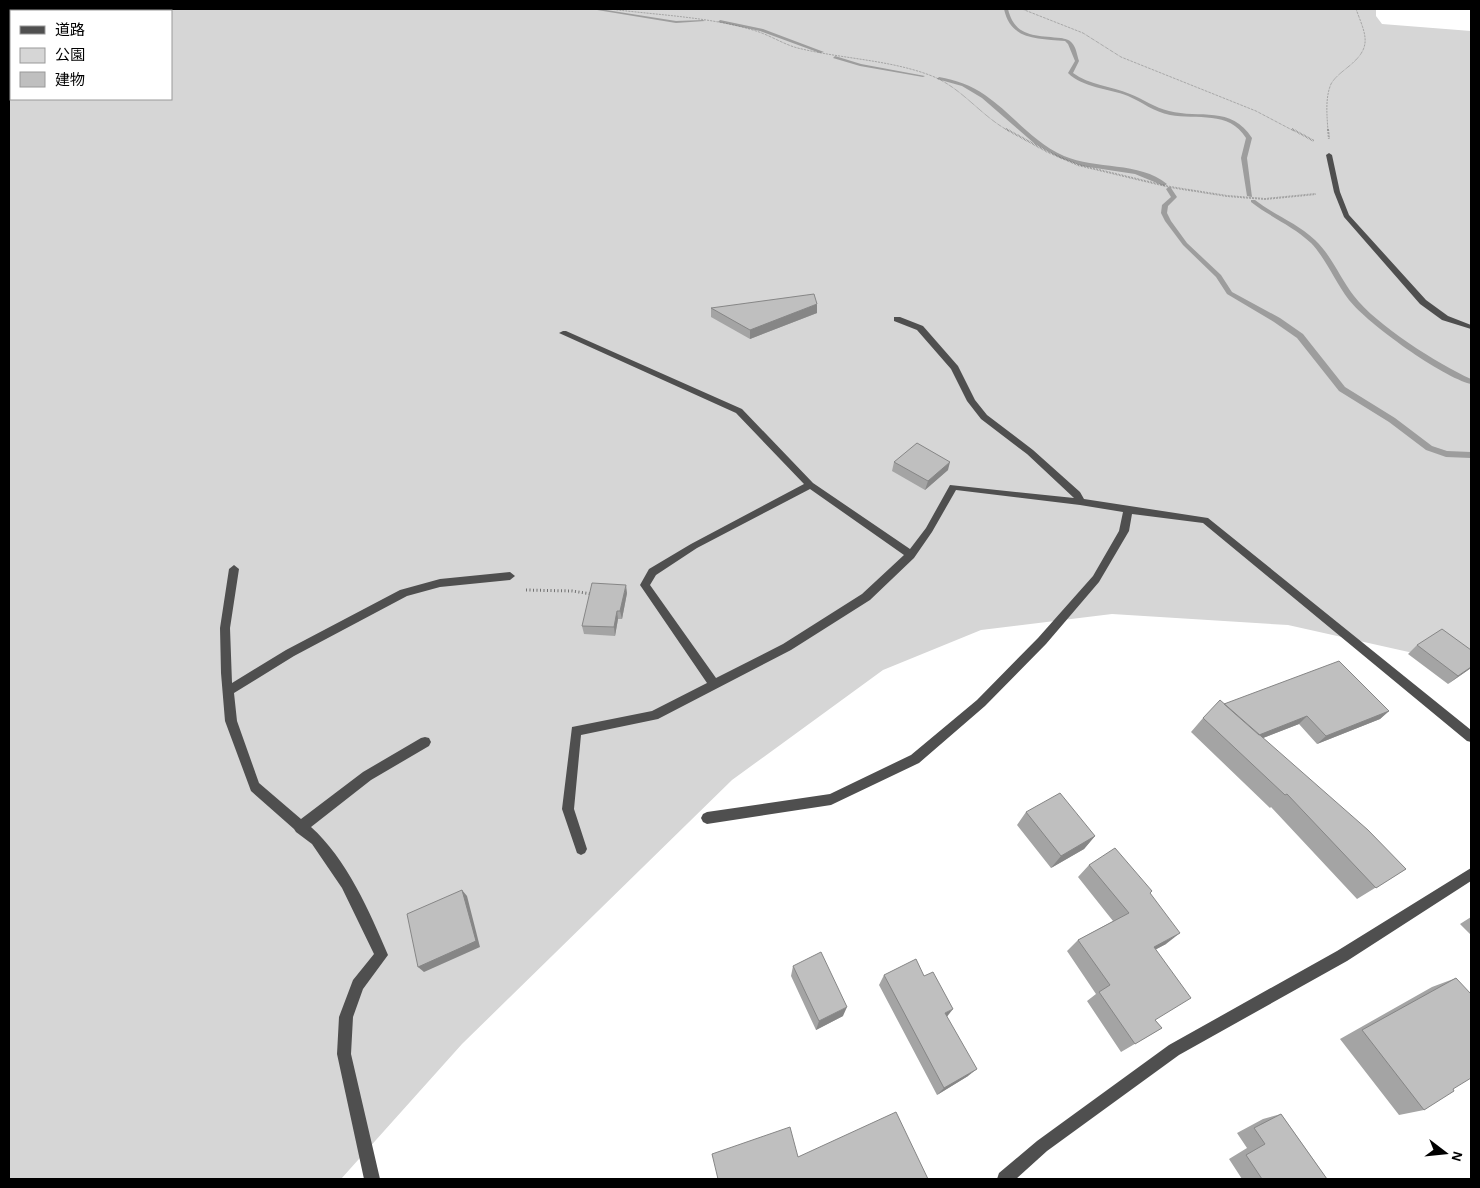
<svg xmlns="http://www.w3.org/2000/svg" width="1480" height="1188" viewBox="0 0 1480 1188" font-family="'Alegreya Sans','Noto Sans JP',sans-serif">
<rect width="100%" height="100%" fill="#fff"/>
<!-- green -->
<path fill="#d6d6d6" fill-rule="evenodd" d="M9 9H1376V16L1382 24 1471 31V669L1449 661 1288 625 1112 614 981 630 883 670 732 780 462 1044 341 1179H9ZM11 11H171V99H11Z"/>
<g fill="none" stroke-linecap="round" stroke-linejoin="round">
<!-- stream -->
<path fill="#9d9d9d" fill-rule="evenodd" d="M127 9H135L127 11H119Z
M591 9H600L676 21 703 20 705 21 676 23Z
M1004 9H1008C1015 38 1036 35 1061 38 1065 39 1069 39 1072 43 1076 47 1077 55 1079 61L1073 73C1089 85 1111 86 1130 94 1143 99 1155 108 1169 111 1200 119 1231 105 1252 138L1247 158 1252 197 1247 196 1241 158 1246 138C1229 110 1197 120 1170 115 1154 112 1142 102 1128 96 1108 88 1083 88 1068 73L1075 61 1068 44 1065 41C1038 38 1011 41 1004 9Z
M720 20 763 29 824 52 820 53 760 31 718 22Z
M9 37H11V40H9Z
M835 56 861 64 925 76 923 77 860 66 833 58Z
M939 77C956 80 971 85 985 95 1014 115 1031 141 1064 156 1096 170 1139 161 1167 184L1164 186 1135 174 1082 166 1060 158 1035 144 982 98 962 86 937 79Z
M1169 187 1171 188 1177 197 1168 206 1167 213 1171 221 1187 243 1221 275 1232 292 1280 318 1303 334 1345 387 1395 418 1432 446 1447 451 1471 452V458L1446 457 1426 450 1389 422 1339 391 1297 338 1274 322 1227 294 1216 277 1183 245 1165 221 1161 213 1162 205 1171 197 1166 189Z
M1251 200H1255C1274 215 1297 223 1315 240 1332 256 1340 278 1354 296 1376 325 1438 364 1471 379V384C1442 377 1368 324 1349 300 1335 282 1327 260 1311 243 1293 226 1270 217 1251 202Z"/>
<!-- path-far2 -->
<path stroke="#717171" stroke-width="1" stroke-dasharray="0.5 1" stroke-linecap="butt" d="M610 9C656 15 712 17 756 31 772 36 786 46 802 49 844 59 891 60 932 76 962 88 981 116 1009 131
M1022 9 1083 33 1121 57 1256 111 1294 131
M134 11 145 9
M9 42H11
M1328 131C1327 116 1325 98 1331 84 1335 77 1342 72 1348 67 1373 47 1366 36 1356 9"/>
<!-- path-far1 -->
<path stroke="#717171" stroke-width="2" stroke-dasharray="0.5 1" stroke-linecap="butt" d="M1006 129 1048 152 1078 165 1170 187 1227 196 1265 199 1316 194
M1292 129 1314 141
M1328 129 1329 139"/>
<!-- path -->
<path stroke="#717171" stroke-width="3" stroke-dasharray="1 2.5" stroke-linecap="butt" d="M526 590 572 591 592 594"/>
<!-- street -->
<path fill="#4f4f4f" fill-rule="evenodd" d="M1329 153 1332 155 1340 192 1349 215 1426 300 1448 316 1471 325V329L1442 320 1420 304 1344 217 1334 192 1326 155Z
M894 317H900L923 326 958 366 975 400 987 415 1033 450 1080 492 1084 499 1208 518 1471 730V742L1467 741 1203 523 1132 514 1129 531 1099 582 1046 644 985 706 919 763 831 805 707 824 703 822 701 818 703 814 707 812 830 794 911 755 977 700 1038 638 1093 576 1119 531 1123 512 1080 505 956 490 932 532 914 558 870 600 791 650 658 719 581 735 574 809 587 849 585 853 581 855 577 853 562 809 572 727 652 711 707 683 640 585 649 569 691 544 804 484 736 413 559 333 563 331H566L742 409 813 483 910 549 926 528 950 485 1074 498 1027 454 981 419 967 401 951 369 917 330 894 321ZM810 489 904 555 862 594 783 644 716 678 650 585 656 575 697 548Z
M234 565 239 569 230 628 232 683 286 650 400 590 440 579 510 572 515 576 510 580 440 587 407 596 294 656 234 693 237 721 259 783 301 819 363 772 421 738 425 737 429 738 431 742 429 746 371 780 311 827C346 858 370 912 388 955L363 989 353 1017 351 1054 380 1179H364L337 1054 339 1017 353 980 374 954 342 888 312 844 296 832 294 829 251 791 225 721 221 673 220 628 229 569Z
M1471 868V881L1347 961 1179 1055 1047 1151 1016 1179H997L999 1173 1037 1141 1169 1045 1337 951Z"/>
</g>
<!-- wall -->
<path fill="#a4a4a4" d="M711 308 817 313 750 339 711 317Z
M894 462 948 470 925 490 892 471Z
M627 593 622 619H618L615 636 584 634 582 626Z
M1417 645 1471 668 1448 684 1408 654Z
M1224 704 1389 711 1380 719 1317 744 1299 724 1263 738 1406 869 1357 899 1271 807 1270 808 1191 732 1203 718Z
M1026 812 1095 836 1084 849 1051 868 1017 825Z
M1089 865 1152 891 1150 893 1166 944 1156 949 1155 1020 1162 1028 1121 1052 1087 1001 1096 994 1067 951 1078 940 1113 921 1078 877Z
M1471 917V935L1460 924Z
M793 966 843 1016 816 1030 791 976Z
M884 975 947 1017 968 1076 937 1095 879 985Z
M1456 978 1453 1089 1424 1110 1399 1115 1340 1039 1432 987Z
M1281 1114 1327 1179H1242L1229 1159 1247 1148 1237 1133 1263 1119Z"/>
<!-- shaded-wall -->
<path fill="#868686" d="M817 304V313L750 339V330Z
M950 462 948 470 925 490 928 481Z
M626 585 627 593 622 619 620 611Z
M617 611 618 619 615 636 614 627Z
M1471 667V668L1448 684 1458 676Z
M1389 711 1380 719 1317 744 1326 736Z
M1307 716 1299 724 1245 745 1252 737Z
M1095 836 1084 849 1051 868 1061 856Z
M462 890 467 896 480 947 424 972 418 967Z
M1180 933 1166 944 1140 958 1154 947Z
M847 1007 843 1016 816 1030 819 1021Z
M953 1009 946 1018 945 1013Z
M977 1069 968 1076 937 1095 944 1088Z"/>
<!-- building -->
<path fill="#bfbfbf" stroke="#868686" d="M814 294 817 304 750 330 711 308Z
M917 443 950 462 928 481 894 462Z
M592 583 626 585 620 611H617L614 627 582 626Z
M1442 629 1471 650V667L1458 676 1417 645Z
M1339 661 1389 711 1326 736 1307 716 1259 735 1224 704Z
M1220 700 1368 830 1406 869 1376 888 1287 794 1285 795 1203 718Z
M1060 793 1095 836 1061 856 1026 812Z
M1115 848 1152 891 1150 893 1180 933 1154 947 1191 998 1155 1020 1162 1028 1135 1044 1099 992 1110 985 1078 940 1129 913 1089 865Z
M462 890 476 941 418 967 407 914Z
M821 952 847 1007 819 1021 793 966Z
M916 959 924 976 933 972 953 1009 945 1013 977 1069 944 1088 884 975Z
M1456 978 1471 994V1078L1453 1089 1454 1091 1424 1110 1362 1030Z
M896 1112 928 1179H718L712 1154 790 1127 798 1157Z
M1281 1114 1327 1179H1262L1246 1155 1265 1144 1254 1128Z"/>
<!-- border -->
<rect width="1480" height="1188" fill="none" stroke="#000000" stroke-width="20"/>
<!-- legend -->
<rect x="10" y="10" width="162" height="90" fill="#ffffff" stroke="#999999"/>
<rect x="20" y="26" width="25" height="8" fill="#4f4f4f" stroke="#999999"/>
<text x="55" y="35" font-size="15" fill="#000000">道路</text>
<rect x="20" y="48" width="25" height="15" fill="#d6d6d6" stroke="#999999"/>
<text x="55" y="60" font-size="15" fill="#000000">公園</text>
<rect x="20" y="72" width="25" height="15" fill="#bfbfbf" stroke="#999999"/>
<text x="55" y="85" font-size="15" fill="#000000">建物</text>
<!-- north arrow -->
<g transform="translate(1445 1153) rotate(106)" stroke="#ffffff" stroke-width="4" paint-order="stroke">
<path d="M0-4L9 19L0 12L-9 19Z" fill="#000000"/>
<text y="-8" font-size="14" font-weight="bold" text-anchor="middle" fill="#000000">N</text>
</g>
</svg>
